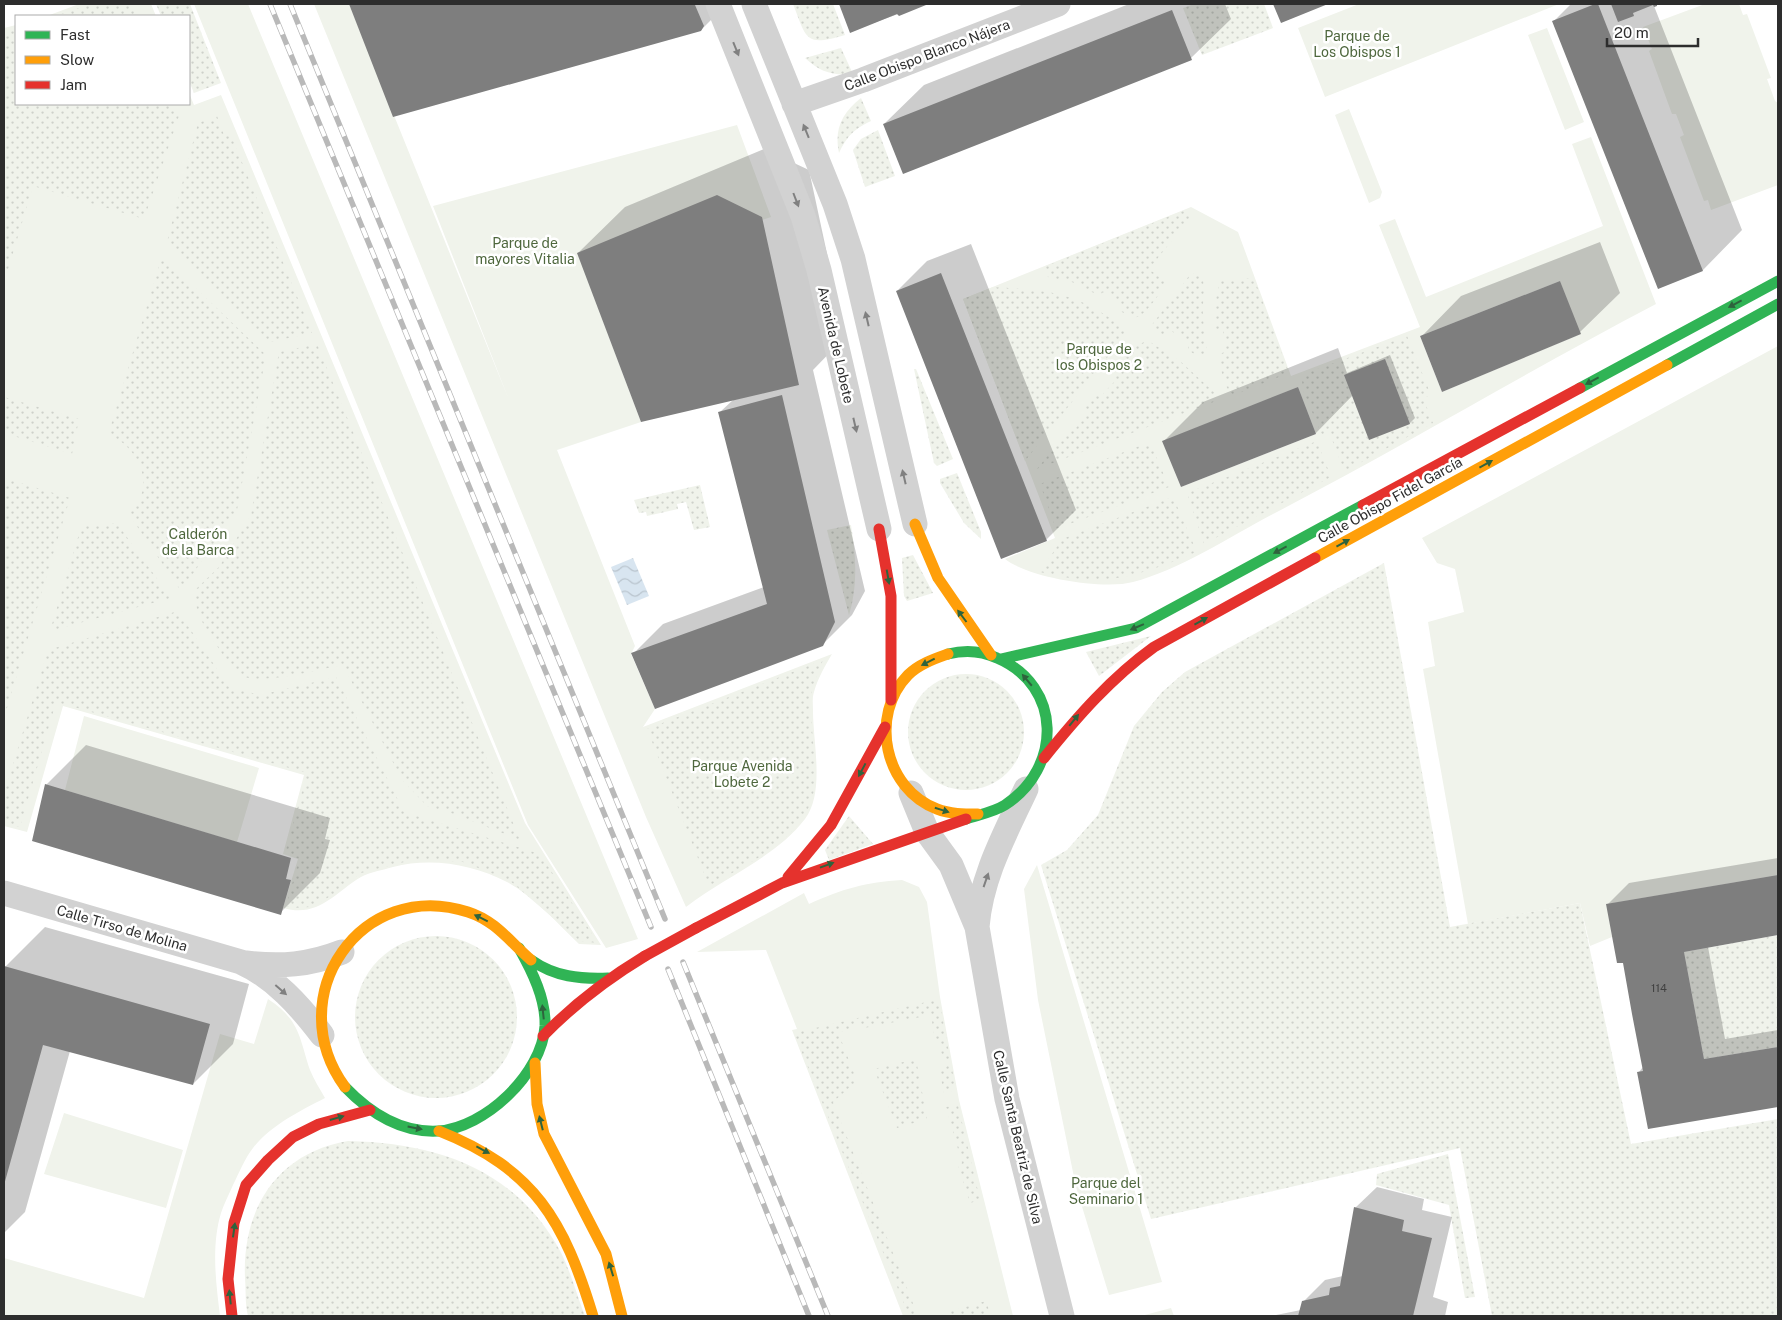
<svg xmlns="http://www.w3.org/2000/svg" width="1782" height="1320" viewBox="0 0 1782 1320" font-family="'Public Sans',sans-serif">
<defs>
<pattern id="garden-dots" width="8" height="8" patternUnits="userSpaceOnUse" patternTransform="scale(1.25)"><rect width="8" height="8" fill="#f0f3eb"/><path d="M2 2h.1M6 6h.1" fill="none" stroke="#ced1ca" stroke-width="1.8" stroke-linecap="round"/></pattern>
<pattern id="water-waves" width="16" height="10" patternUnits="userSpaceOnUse" patternTransform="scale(1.25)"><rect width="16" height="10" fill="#d8e5f0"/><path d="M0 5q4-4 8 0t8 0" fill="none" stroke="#bac5ce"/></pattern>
</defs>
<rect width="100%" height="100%" fill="#fff"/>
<!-- green -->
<path fill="#f0f3eb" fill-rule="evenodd" d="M79 4H151L156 16H47Z
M194 4H248L638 939 606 948 528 825Z
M314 4H349L509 400 433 206 737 125 771 217 587 278 641 422 557 450 635 646 631 654 655 709 643 727 832 654C825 666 818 678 814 692 812 698 813 705 813 711 813 743 825 792 805 819 775 858 724 877 686 907L646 817Z
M1359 4H1559L1325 97 1298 28Z
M1705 4H1739L1743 15 1747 14 1771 78 1767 79 1775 101 1778 103V185L1711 210 1708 200 1704 201 1680 137 1684 135 1676 114H1672L1649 51 1652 49 1643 27Z
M16 25V104H189V93L194 105 221 95 525 823 601 945 579 944C557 923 534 897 507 882 473 864 430 857 393 867 383 870 370 872 361 877 334 893 319 918 283 908L298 859 283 854 304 775 63 706 27 832 4 826V28Z
M1547 28 1584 122 1565 130 1528 35Z
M1349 109 1382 192 1380 198 1369 203 1335 115Z
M1591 137 1656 304C1528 371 1404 446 1275 513 1233 535 1178 571 1133 582 1104 590 1029 578 1005 559L1055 538 963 299 1191 207 1238 232 1291 376 1420 327 1379 225 1395 219 1426 297 1603 226 1572 144ZM1560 281 1580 334 1442 392 1420 336ZM1298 387 1316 434 1181 487 1163 441Z
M1778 346V875L1607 904 1612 937 1590 946 1580 903 1468 924 1423 669 1435 666 1428 622 1464 612 1455 569 1437 563 1422 538Z
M84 716 259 768 237 842 65 790Z
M1037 865 1162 1282 1109 1295 1076 1187 1038 1000 1024 889Z
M902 880 919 887 927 902 940 997 959 1100 1013 1316H903L792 1030 797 1029 766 950 697 952 804 893 809 904C842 889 866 882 902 880Z
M268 999C300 1020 299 1037 310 1070 314 1080 320 1089 325 1098 300 1111 271 1125 253 1148 245 1158 239 1173 233 1185 229 1194 224 1204 221 1213 211 1246 216 1283 220 1316H4V1258L144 1298 220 1034 254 1044Z
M64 1113 183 1150 166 1208 44 1174Z
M1171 1308 1174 1316H1141Z"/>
<!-- garden -->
<path fill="url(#garden-dots)" d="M91 4H132L137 16H55Z
M156 4H190L221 83 194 93 189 81V16H161Z
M793 4H833L845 35C804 47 807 39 793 4Z
M1194 4H1264L1273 28 1202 55 1183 8Z
M16 29V104H173L179 116 144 219 33 186 4 283V34Z
M841 48 853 74C833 76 820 72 805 58Z
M861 98 871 121C854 129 847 136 839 153 834 129 842 113 861 98Z
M217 116 224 135 230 133 312 333 270 342 167 242 198 123Z
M878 130 895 176 865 187 853 150 861 139Z
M1185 210 1190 218 1149 269 1167 283C1161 291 1146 315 1137 317 1131 319 1124 313 1119 310L1122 305 1103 292 1100 296 1068 280 1051 279 1046 275 1044 270 1046 266Z
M162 256 266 355 237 510 181 591 128 513C131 509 136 506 138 501 154 477 132 442 108 435Z
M1197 272 1202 276C1206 290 1202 301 1203 315 1203 328 1209 343 1205 355 1197 357 1193 354 1188 349L1189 343 1170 330 1166 336 1155 331 1151 326 1189 276Z
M1254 278 1289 373 1234 395C1222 388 1221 366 1219 354L1225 352 1223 330H1216V299L1220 281Z
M993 287C1038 290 1068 290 1107 316 1114 321 1124 326 1126 334L1025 461 963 299Z
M1407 336 1431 395 1423 398 1433 423 1347 470 1343 468 1331 437 1327 433 1322 435 1304 393 1302 381 1304 374Z
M1144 342H1150L1180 361 1215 393 1216 401 1037 469 1071 427 1075 429 1090 411 1085 408 1095 394 1100 397 1115 381 1112 378C1121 364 1129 348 1144 342Z
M317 344 520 840 454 814 427 806 402 780 343 665C320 669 267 684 245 677 233 674 224 656 217 646 205 629 195 612 194 591L219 567 251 515 279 352Z
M914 369H916L953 459 937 466 934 463Z
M4 397 79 419 72 454 4 433Z
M1317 441 1331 477 1204 544 1187 493Z
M1150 442 1169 487 1056 529 1040 484Z
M957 473 981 532V539L964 523 940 483V479Z
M4 478 70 498 4 718Z
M700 485 710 527 694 530 686 502 677 504 678 509 647 516 646 512 639 513 634 500Z
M1170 498 1174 499 1196 550 1194 553C1137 577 1103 588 1040 572L1062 539Z
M116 522 171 598 50 631 82 524 108 526Z
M851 525C856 556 858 585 849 615L827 530Z
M913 555 933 593 907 601 904 596 902 558Z
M1384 563 1450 927 1580 903 1631 1144 1778 1119V1316H1492L1460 1148 1151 1219 1041 865 1067 850 1098 815 1134 726 1162 692 1185 672Z
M178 611 229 687 260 695 336 677 404 812 540 854 598 943 580 941 509 880 463 862 416 859 361 873 336 893 311 907 292 908 286 906 299 859 285 853 307 773 56 702 20 827 4 823V794L48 650Z
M1151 636 1099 676 1086 652Z
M823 660C819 671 812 685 811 696 809 725 820 774 812 799 798 842 745 865 709 886L647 729Z
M908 732a58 58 0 1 1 116 0a58 58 0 1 1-116 0Z
M849 816 873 844 829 860 825 850Z
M1778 935V1047L1704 1059 1684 952Z
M355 1017a81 81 0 1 1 162 0a81 81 0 1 1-162 0Z
M939 999 956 1090 944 1093 939 1069 947 1067 934 1034 931 1015 864 1028 863 1025 849 1027V1030L838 1032 857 1081 833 1102 918 1316H909L794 1033Z
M916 1059 927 1119 897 1128 874 1069Z
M958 1105 980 1200 970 1203 958 1165 962 1163 946 1107Z
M348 1141C433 1143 508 1166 555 1242 568 1262 576 1293 585 1316H248C245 1304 246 1291 245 1278 242 1209 277 1153 348 1141Z
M1448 1154 1475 1297 1465 1298 1449 1205 1376 1185 1377 1174Z
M986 1301 991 1316H945L944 1313Z"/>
<!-- water -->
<path fill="url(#water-waves)" d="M633 558 649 596 627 605 611 567Z"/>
<!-- shadow -->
<path fill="#0003" d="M350 4H717V14L701 30 394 115Z
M840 4H926L851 31Z
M1129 4H1225L1231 19 1191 58 884 124 924 85Z
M1274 4H1326L1282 22Z
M1571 4H1659L1654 6 1742 230 1703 270 1659 287 1554 21Z
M764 149 809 170 845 337 813 370 865 591 852 615 822 645 633 654 663 624 764 587 720 412 733 400 578 253 625 207Z
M1600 242 1620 293 1580 332 1422 336 1461 296Z
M971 244 1076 510 1046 540 897 291 927 261Z
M1338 348 1347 373 1390 355 1415 418 1410 423 1370 438 1353 395 1316 433 1181 486 1164 441 1203 402Z
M86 745 330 818 325 839 330 840 320 873 280 913 46 785Z
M1778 858V934L1708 947 1725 1039 1778 1030V1105L1649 1128 1639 1072 1643 1067 1624 961 1608 904 1629 883Z
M45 927 249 984 233 1044 193 1084 70 1051 25 1212 4 1233V972L5 967Z
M1377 1187 1424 1199 1422 1210 1452 1217 1433 1297 1448 1302 1445 1316H1271L1301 1310 1303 1302 1325 1280 1343 1276 1355 1208Z"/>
<!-- building -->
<path fill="#7e7e7e" d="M349 4H692L695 5 704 26 701 31 393 117Z
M839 4H925L926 5 899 16 897 14 850 33Z
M1273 4H1328L1281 23Z
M1595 4H1598L1703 271 1658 289 1552 21Z
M1611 4H1657V6L1654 7 1653 5 1633 13 1634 16 1618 22Z
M1172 10 1192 60 903 174 883 124Z
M717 195 762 217 799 385 641 422 577 253Z
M941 273 1047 541 1001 559 896 291Z
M1560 281 1581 334 1442 392 1420 336Z
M1385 359 1410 424 1369 440 1344 375Z
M1298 387 1316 434 1181 487 1162 441Z
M782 395 835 622 823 646 655 709 631 653 767 604 718 412Z
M45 784 291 858 286 879 291 880 281 915 32 841Z
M1778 875V935L1684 952 1704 1059 1778 1047V1107L1648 1129 1637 1072 1643 1071 1632 1014 1623 963H1617L1606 904Z
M4 966 210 1024 193 1085 43 1045 4 1185Z
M1354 1207 1404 1220 1402 1231 1432 1238 1413 1316H1298L1302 1301 1329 1295 1330 1288 1340 1286Z"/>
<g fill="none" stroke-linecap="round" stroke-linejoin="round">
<!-- street -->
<path stroke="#d2d2d2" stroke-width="25" d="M718 4 803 216 819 270 879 529
M754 4 835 204 853 259 915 524
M794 104 863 80 1058 4
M911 793 927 832 951 865 977 927 1007 1099 1062 1316
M4 893 241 962C274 977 300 1006 322 1035
M977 927C981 877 1005 834 1026 789
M246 963C281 967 309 965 342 952"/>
<!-- fast -->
<path stroke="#30b455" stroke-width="11" d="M1667 365 1778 304
M1580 388 1778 281
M948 654C964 650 982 651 997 658 1063 686 1062 768 1005 805 994 812 978 815 966 819
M1001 659 1136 628 1363 505
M531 960C555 977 580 979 608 978
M345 1087C369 1112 401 1133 438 1131 485 1128 542 1074 545 1026 546 999 532 971 519 948"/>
<!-- slow -->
<path stroke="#ff9f0a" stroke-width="11" d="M915 524 938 578 991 655
M1315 558 1667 365
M948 654C934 659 919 664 908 675 869 715 884 789 937 809 950 814 964 814 978 814
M535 1063 537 1104 544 1134 606 1254 622 1316
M345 1087C279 996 362 877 468 912 496 921 510 942 531 960
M439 1131C535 1169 564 1221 593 1316"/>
<!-- jam -->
<path stroke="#e5322d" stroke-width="11" d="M1363 505 1580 388
M879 529 891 596V700
M1044 758C1077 717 1111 678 1154 647L1315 558
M788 877 831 825 885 727
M696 928 782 883 966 819
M543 1036C574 1004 607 979 645 956
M232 1316 228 1279 234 1223 246 1185 268 1160 293 1137 319 1124 370 1110"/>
<!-- rail casing -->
<g stroke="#b9b9b9" stroke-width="5.5">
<path id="rail" d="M270 4 651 927
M290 4 665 919
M683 962 828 1316
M668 969 809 1316"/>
</g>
<!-- rail -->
<use href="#rail" stroke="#fff" stroke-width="4" stroke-dasharray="11" stroke-linecap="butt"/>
<!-- jam-bridge -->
<path stroke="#e5322d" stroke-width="11" d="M645 956 696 928"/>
</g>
<!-- one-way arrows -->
<defs><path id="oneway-solid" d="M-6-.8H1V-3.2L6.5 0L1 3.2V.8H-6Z" transform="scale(1.25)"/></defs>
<g fill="#808080">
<use href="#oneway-solid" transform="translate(736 49) rotate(68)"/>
<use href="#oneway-solid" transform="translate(806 131) rotate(-112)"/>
<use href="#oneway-solid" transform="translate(796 200) rotate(69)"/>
<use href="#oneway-solid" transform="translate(867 319) rotate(-103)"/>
<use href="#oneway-solid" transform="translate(855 425) rotate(77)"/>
<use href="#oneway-solid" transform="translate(904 477) rotate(-103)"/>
<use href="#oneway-solid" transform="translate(986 880) rotate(-71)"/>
<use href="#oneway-solid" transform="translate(281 990) rotate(41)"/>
</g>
<g fill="#2e633d">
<use href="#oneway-solid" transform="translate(1735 304) rotate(152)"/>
<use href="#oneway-solid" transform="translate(1592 381) rotate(152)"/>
<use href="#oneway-solid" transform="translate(1486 464) rotate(-29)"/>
<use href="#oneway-solid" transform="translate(1343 543) rotate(-29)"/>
<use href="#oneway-solid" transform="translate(1280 550) rotate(152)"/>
<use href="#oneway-solid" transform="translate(888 577) rotate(80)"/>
<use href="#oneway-solid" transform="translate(962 616) rotate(-127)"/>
<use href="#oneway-solid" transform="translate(1201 621) rotate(-29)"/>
<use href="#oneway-solid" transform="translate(1137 627) rotate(157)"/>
<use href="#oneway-solid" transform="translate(928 662) rotate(153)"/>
<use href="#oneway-solid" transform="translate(1027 680) rotate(-130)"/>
<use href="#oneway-solid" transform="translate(1074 720) rotate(-51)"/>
<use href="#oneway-solid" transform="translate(862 770) rotate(118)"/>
<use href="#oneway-solid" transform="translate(942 810) rotate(17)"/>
<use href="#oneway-solid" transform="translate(827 865) rotate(-20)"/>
<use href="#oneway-solid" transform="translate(481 918) rotate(-154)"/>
<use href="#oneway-solid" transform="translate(543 1012) rotate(-96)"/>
<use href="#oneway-solid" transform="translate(337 1118) rotate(-16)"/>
<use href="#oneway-solid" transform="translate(541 1123) rotate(-104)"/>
<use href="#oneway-solid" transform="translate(415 1128) rotate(11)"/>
<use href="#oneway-solid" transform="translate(483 1150) rotate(28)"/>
<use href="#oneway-solid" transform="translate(234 1230) rotate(-82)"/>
<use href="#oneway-solid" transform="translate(611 1269) rotate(-107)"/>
<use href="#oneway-solid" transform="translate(230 1297) rotate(-96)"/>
</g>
<g text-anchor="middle" stroke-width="5" stroke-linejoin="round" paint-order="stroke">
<!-- number labels -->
<g font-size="11" fill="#414141">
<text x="1659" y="992">114</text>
</g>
<!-- park labels -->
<g font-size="14" fill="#4e673d" stroke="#fff">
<text x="1357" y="41">Parque de<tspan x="1357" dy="16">Los Obispos 1</tspan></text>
<text x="525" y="248">Parque de<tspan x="525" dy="16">mayores Vitalia</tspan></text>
<text x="1099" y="354">Parque de<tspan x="1099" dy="16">los Obispos 2</tspan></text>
<text x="198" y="539">Calderón<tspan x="198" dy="16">de la Barca</tspan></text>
<text x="742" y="771">Parque Avenida<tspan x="742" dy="16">Lobete 2</tspan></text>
<text x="1106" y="1188">Parque del<tspan x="1106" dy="16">Seminario 1</tspan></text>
</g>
<!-- street labels -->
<g font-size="14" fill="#2d2d2d" stroke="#fff">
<text transform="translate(927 55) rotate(-21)" y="5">Calle Obispo Blanco Nájera</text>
<text transform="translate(836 345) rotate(77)" y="5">Avenida de Lobete</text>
<text transform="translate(1390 500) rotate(-29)" y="5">Calle Obispo Fidel García</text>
<text transform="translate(122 928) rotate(16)" y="5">Calle Tirso de Molina</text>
<text transform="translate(1018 1137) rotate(77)" y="5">Calle Santa Beatriz de Silva</text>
</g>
</g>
<!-- border -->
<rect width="1782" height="1320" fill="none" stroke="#2d2d2d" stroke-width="10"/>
<!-- legend -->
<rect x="15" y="15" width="175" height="90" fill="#ffffff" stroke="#ababab"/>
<rect x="25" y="31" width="25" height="8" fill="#30b455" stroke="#ababab"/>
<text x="60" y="40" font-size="15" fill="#2d2d2d">Fast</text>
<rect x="25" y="56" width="25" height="8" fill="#ff9f0a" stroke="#ababab"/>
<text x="60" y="65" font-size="15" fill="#2d2d2d">Slow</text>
<rect x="25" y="81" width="25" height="8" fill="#e5322d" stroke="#ababab"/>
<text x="60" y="90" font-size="15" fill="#2d2d2d">Jam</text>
<!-- scale -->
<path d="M1607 38v8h91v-8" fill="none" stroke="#2d2d2d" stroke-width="2.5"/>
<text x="1614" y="38" font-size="15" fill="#2d2d2d" stroke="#ffffff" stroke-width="4" paint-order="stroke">20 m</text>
</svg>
